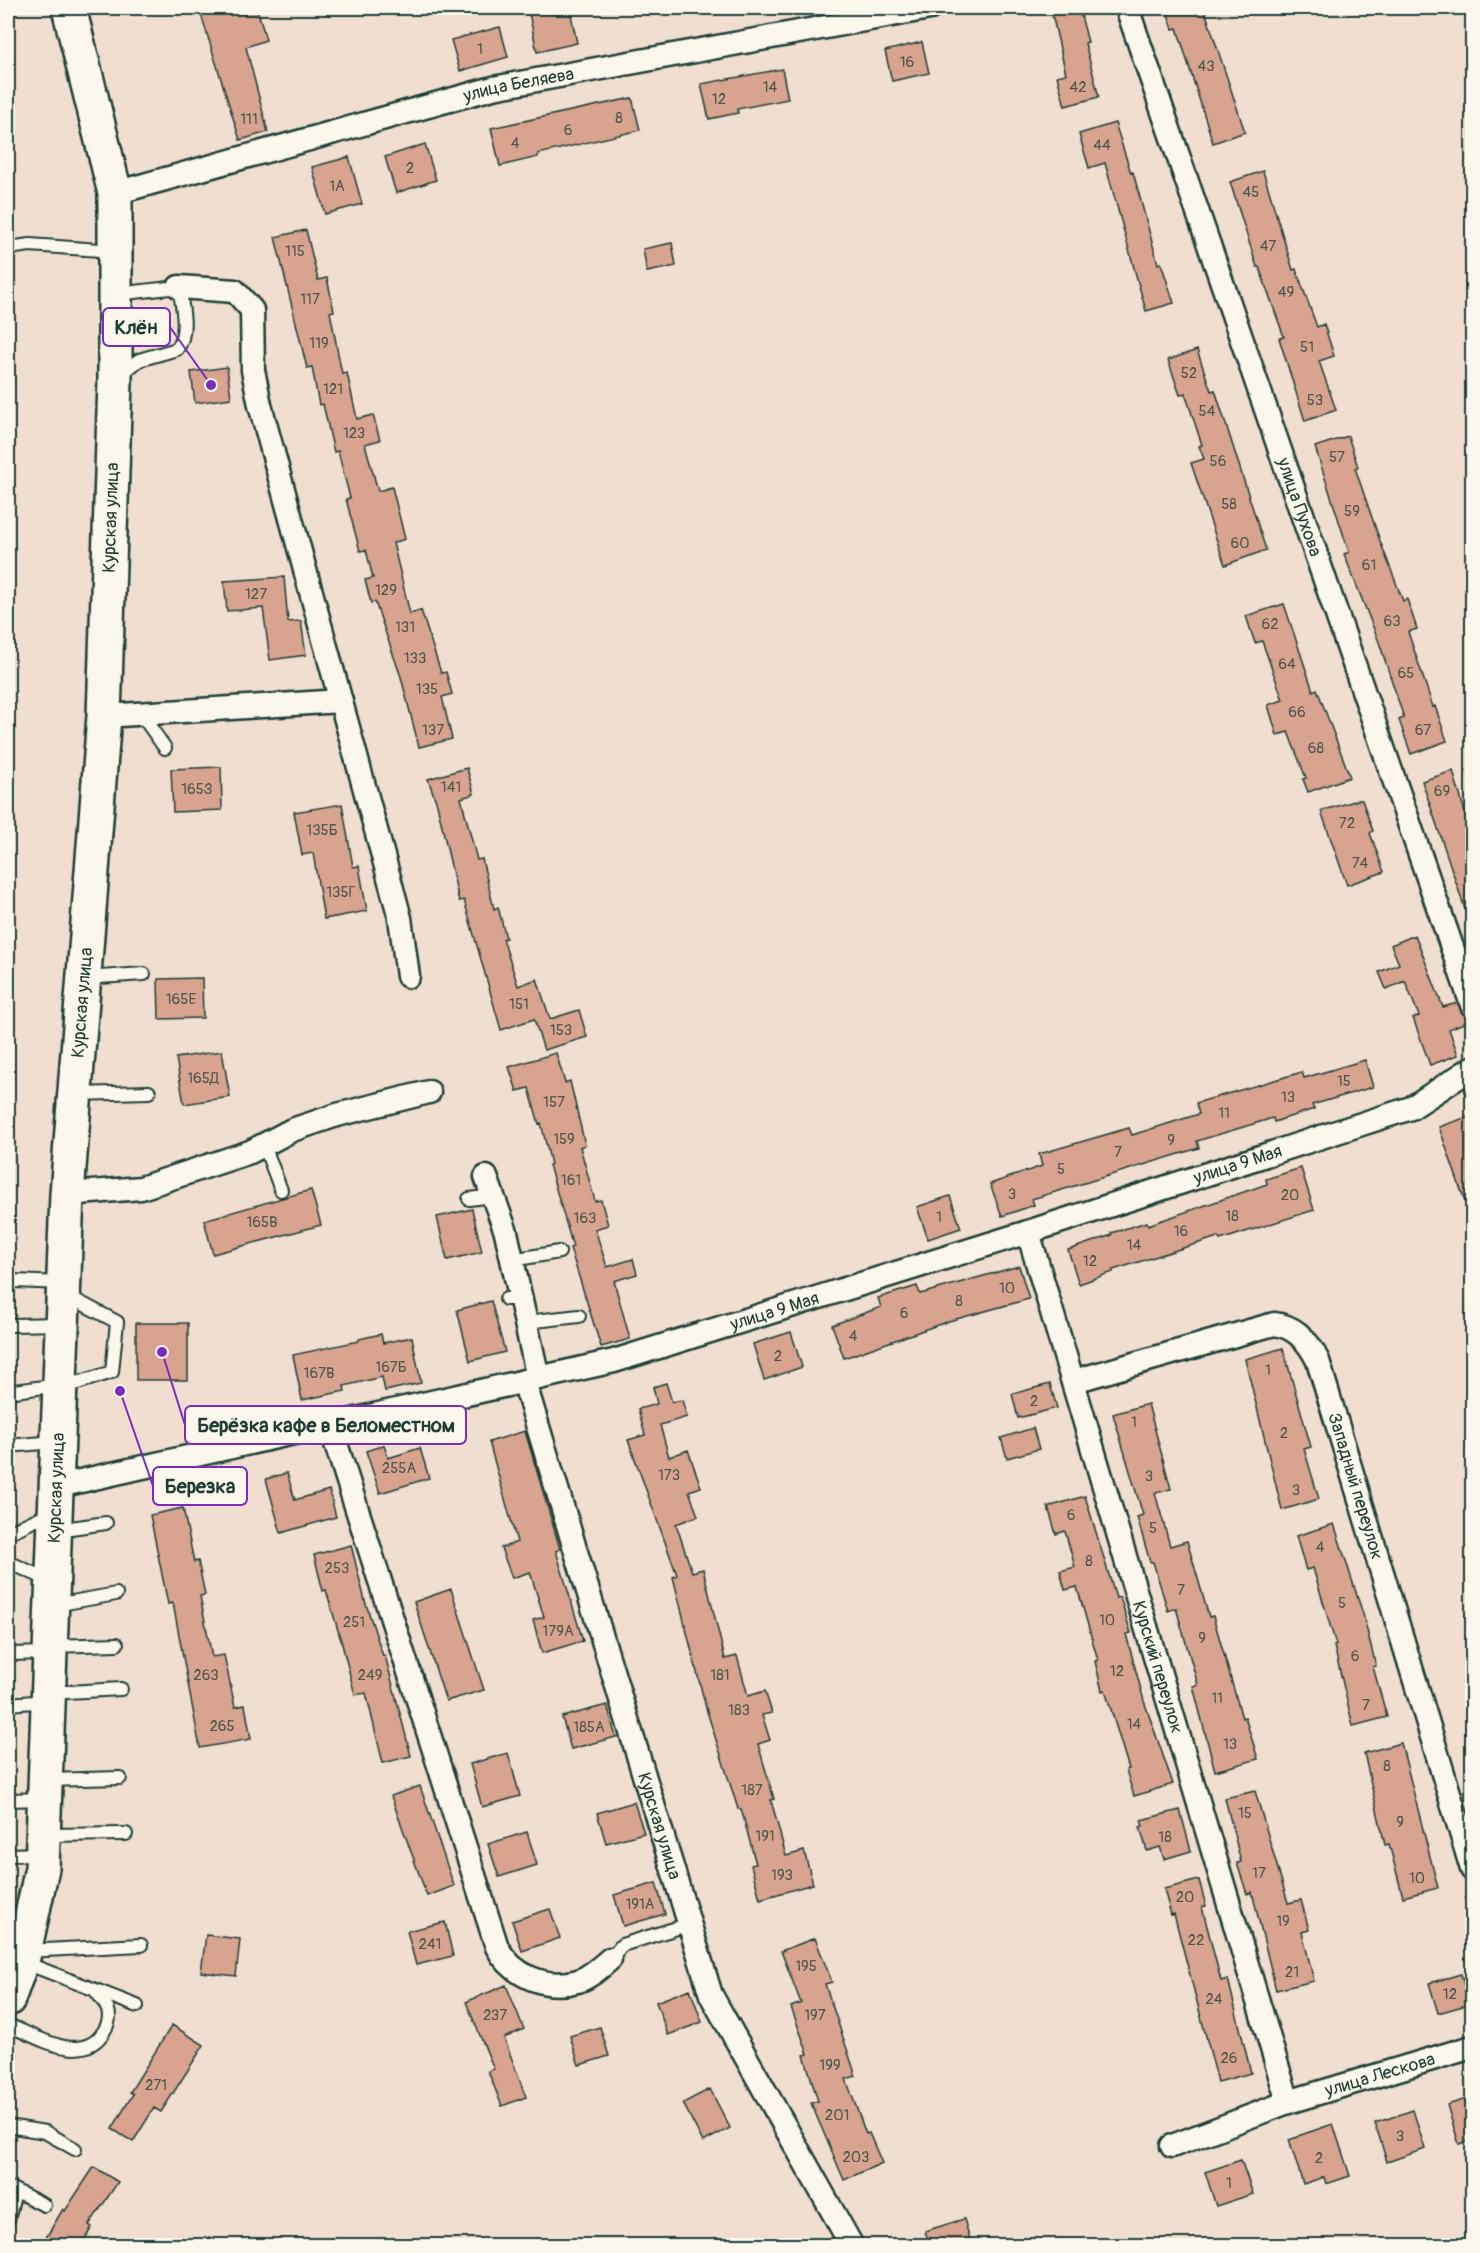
<svg xmlns="http://www.w3.org/2000/svg" width="1480" height="2253" viewBox="0 0 1480 2253" font-family="Pangolin,sans-serif">
<rect width="100%" height="100%" fill="#f0ded0"/>
<filter id="ink" filterUnits="userSpaceOnUse"><feTurbulence type="fractalNoise" baseFrequency=".0167" numOctaves="2"/><feDisplacementMap in="SourceGraphic" scale="12" xChannelSelector="R" yChannelSelector="G"/><feConvolveMatrix kernelMatrix="1 2 1 2 8 2 1 2 1" color-interpolation-filters="sRGB"/></filter>
<g filter="url(#ink)">
<!-- building -->
<path fill="#d8a38f" stroke="#1f3d34" stroke-width="1.5" d="M199 8H257L266 40 246 47 268 132 240 140Z
M528 8H551L552 14 570 10 577 43 537 52Z
M1079 8 1088 42 1085 43 1099 97 1065 106 1057 76 1066 74 1052 14Z
M1166 8H1204L1245 132 1213 143 1177 28 1173 29Z
M500 27 508 57 460 71 451 40Z
M922 42 929 73 892 81 885 51Z
M782 69 788 99 737 109 738 113 709 119 701 84Z
M632 98 640 130 538 154V157L500 166 491 128Z
M1115 123 1131 173 1133 172 1158 264 1161 263 1174 303 1146 311 1105 163 1089 168 1079 134Z
M425 144 436 180 396 193 385 157Z
M349 157 362 204 325 214 312 167Z
M1263 171 1293 270 1296 269 1317 327 1324 324 1334 356 1319 361 1336 410 1305 421 1279 338 1284 337 1259 267H1257L1230 182Z
M306 230 318 280 327 278 334 311 330 312 342 374 347 373 357 419 373 415 380 440 365 444 378 491 392 487 405 539 393 543 410 614 421 610 441 673 446 672 452 694 442 697 452 739 419 747 401 677 375 602 371 603 365 580 373 578 366 550 360 551 346 499 350 498 338 451 334 452 323 404 319 405 312 367 307 368 275 237Z
M672 243 676 266 647 272 643 249Z
M1197 350 1211 391 1215 390 1266 550 1225 565 1191 463 1204 459 1199 446 1202 445 1185 393 1180 395 1168 360Z
M227 367 231 398 195 403 191 372Z
M1348 436 1358 467 1355 468 1380 541 1403 601 1407 599 1417 629 1408 632 1433 707 1435 706 1447 741 1411 754 1399 720 1404 718 1379 642 1344 554 1349 552 1315 447Z
M284 577 288 622 301 621 306 655 270 660 263 608 227 611 224 581Z
M1284 604 1313 691 1317 689 1350 777 1308 792 1303 779 1306 778 1288 732 1277 735 1268 705 1283 700 1262 641 1255 643 1246 616Z
M221 767 222 810 173 812 171 769Z
M467 768 474 794 461 798 477 860 482 859 494 909 498 907 506 938 503 939 518 986 537 979 550 1019 579 1010 587 1037 544 1050 534 1019 501 1030 464 900 459 901 437 804 428 779Z
M1453 771 1468 823 1473 821V921H1469L1422 781Z
M1358 800H1362L1373 831 1370 833 1384 872 1347 885 1321 811Z
M342 804 353 867 359 866 367 911 324 919 313 853 302 855 294 812Z
M1415 935 1443 1007 1457 1003 1469 1021 1449 1029 1458 1055 1430 1065 1413 1018 1419 1016 1405 981 1386 989 1379 972 1399 964 1391 945Z
M202 978 203 1018 159 1019 158 979Z
M222 1051 230 1097 184 1104 176 1058Z
M556 1053 565 1083 570 1081 585 1145 580 1147 595 1201 601 1200 608 1225 595 1229 607 1267 633 1259 637 1274 614 1281 630 1339 601 1347 570 1248 573 1247 549 1165 551 1164 541 1123 539 1124 529 1088 517 1091 509 1067Z
M1365 1060 1373 1087 1312 1105 1314 1109 1274 1122 1273 1118 1197 1141 1199 1148 1032 1199 1034 1205 1002 1216 990 1184 1042 1166 1039 1154 1129 1128 1132 1135 1199 1114 1196 1103 1302 1072 1304 1078Z
M1473 1115V1219H1471L1439 1127Z
M1301 1168 1314 1210 1220 1240 1218 1237 1113 1270V1272L1079 1284 1068 1250 1112 1235 1111 1233 1147 1222 1148 1225 1267 1184 1266 1179Z
M311 1190 321 1225 213 1254 204 1220Z
M950 1196 961 1228 928 1239 917 1207Z
M472 1209 482 1252 447 1260 437 1217Z
M1019 1266 1029 1299 949 1321 844 1358 832 1325 881 1307 878 1298 917 1286 920 1294Z
M491 1301 505 1352 470 1361 457 1310Z
M136 1323H188V1380H136Z
M791 1332 802 1367 764 1380 753 1344Z
M381 1334 383 1343 412 1337 421 1383 385 1391 382 1377 344 1386 345 1391 302 1400 293 1355 359 1341V1339Z
M1283 1348 1311 1447 1304 1449 1319 1499 1282 1510 1245 1359Z
M666 1383 672 1402 682 1400 687 1417 660 1425 669 1457 688 1450 701 1487 689 1491 698 1516 676 1524 692 1572 703 1569 725 1659 737 1656 748 1696 765 1691 772 1713 762 1715 770 1740 758 1744 774 1799 771 1800 786 1856 804 1851 813 1884 760 1899 751 1865 756 1864 741 1809H738L706 1708 673 1577 677 1575 628 1440 645 1435 638 1409 657 1404 653 1387Z
M1050 1384 1057 1408 1018 1418 1012 1394Z
M1148 1404 1171 1489 1155 1493 1170 1546 1187 1541 1209 1617 1213 1616 1242 1718 1245 1717 1258 1759 1215 1771 1193 1686 1198 1685 1176 1608 1168 1611 1153 1562H1150L1137 1517 1143 1515 1113 1414Z
M1033 1428 1039 1449 1007 1458 1001 1438Z
M525 1431 560 1549 556 1551 583 1641 542 1653 533 1620 544 1617 530 1572 512 1578 501 1548 517 1542 489 1442Z
M384 1445 388 1458 420 1448 429 1478 380 1493 366 1451Z
M287 1473 295 1500 329 1490 336 1517 281 1533 266 1479Z
M1085 1496 1116 1598 1120 1597 1131 1633 1126 1634 1144 1701 1173 1784 1134 1796 1126 1770 1129 1769 1105 1690 1102 1691 1095 1661 1098 1660 1077 1587 1065 1590 1060 1571 1075 1567 1065 1531 1056 1534 1048 1507Z
M183 1508 194 1562 198 1561 205 1595 200 1596 212 1657 224 1655 235 1707 245 1705 251 1739 200 1748 173 1603 168 1604 150 1515Z
M1334 1524 1363 1614 1376 1666 1373 1667 1387 1717 1353 1726 1334 1646 1336 1645 1313 1568 1306 1570 1296 1536Z
M351 1545 365 1601 383 1656 385 1655 411 1756 383 1763 366 1693 355 1695 342 1644 326 1590 323 1591 314 1555Z
M451 1589 484 1690 446 1701 414 1602Z
M607 1705 616 1737 571 1749 562 1717Z
M1401 1743 1438 1888 1403 1897 1389 1844 1385 1845 1364 1753Z
M508 1753 520 1796 482 1807 470 1764Z
M420 1786 454 1886 427 1896 391 1796Z
M1255 1791 1288 1903 1301 1900 1309 1930 1302 1932 1314 1981 1276 1990 1252 1892 1247 1894 1237 1863 1241 1862 1225 1798Z
M634 1802 644 1833 606 1843 597 1813Z
M1180 1810 1191 1851 1164 1859 1160 1847 1147 1851 1140 1827 1143 1826 1141 1820Z
M527 1832 537 1865 499 1877 488 1844Z
M1199 1880 1206 1906 1202 1907 1221 1981 1228 1979 1251 2073 1218 2082 1174 1914 1171 1915 1164 1889Z
M656 1883 665 1914 623 1926 614 1895Z
M550 1909 560 1938 522 1951 512 1921Z
M445 1922 453 1956 416 1965 407 1931Z
M206 1935 240 1939 236 1976 201 1972Z
M815 1938 832 1982 825 1984 856 2076 846 2079 866 2134 869 2133 882 2163 844 2180 811 2103 818 2101 804 2055 808 2054 791 2007 801 2003 781 1951Z
M1461 1974 1470 2004 1438 2013 1429 1983Z
M506 1985 524 2029 504 2038 526 2097 502 2106 488 2071 494 2069 466 2002Z
M690 1989 702 2022 668 2035 656 2002Z
M172 2025 204 2045 161 2112 154 2108 133 2142 112 2129 133 2094 130 2092Z
M600 2027 609 2056 579 2065 570 2036Z
M710 2089 730 2128 703 2142 683 2103Z
M1473 2097V2140L1459 2144 1447 2105Z
M1413 2110 1425 2149 1387 2162 1375 2123Z
M1333 2124 1350 2176 1326 2184 1324 2177 1303 2184 1289 2139Z
M1241 2160 1253 2194 1216 2206 1205 2172Z
M94 2167 118 2182 89 2225 92 2227 81 2246H41L63 2209 65 2211Z
M964 2219 972 2246H930L925 2231Z"/>
<g fill="none" stroke-linecap="round" stroke-linejoin="round">
<!-- lane casing -->
<g stroke="#1f3d34" stroke-width="16">
<path id="lane" d="M8 248 30 245 114 251
M116 294 179 287C182 305 189 333 177 349L139 360 119 376
M141 714 165 748
M85 978 144 974
M76 1094 149 1092
M264 1145 281 1190
M469 1199 493 1196
M512 1260 559 1252
M14 1281 62 1283
M506 1299H521
M526 1322 579 1316
M12 1325 60 1324
M62 1388 112 1372 117 1322 66 1295
M8 1392 58 1385
M8 1446 55 1442
M57 1530 106 1523
M8 1533 52 1512
M8 1562 51 1581
M55 1605 116 1594
M51 1646 117 1644
M10 1654 48 1653
M49 1693 121 1689
M8 1704 47 1701
M46 1780 120 1778
M8 1800 43 1799
M45 1835 126 1834
M8 1855 42 1854
M26 1951 141 1945
M610 1959 622 1945 690 1924
M23 1962 137 2006
M8 2025C36 2036 83 2067 104 2031 115 2014 106 2004 95 1990
M8 2126 45 2132 75 2149
M8 2187 44 2205
M8 2220 15 2191"/>
</g>
<!-- street casing -->
<g stroke="#1f3d34" stroke-width="27">
<g id="street">
<path id="s1" d="M1127 8 1472 1005"/>
<path id="s2" d="M115 193 493 88 930 8"/>
<path d="M179 287 235 291 252 310 253 370 260 405 400 918 408 976"/>
<path d="M104 716 341 701"/>
<path d="M486 1177 506 1232 538 1378"/>
<path d="M67 1194 141 1188 250 1152 292 1130 337 1115 429 1092"/>
<path id="s3" d="M1028 1232 1288 2102"/>
<path id="s4" d="M524 1381 711 1995 852 2246"/>
<path id="s5" d="M1074 1381 1274 1324C1296 1326 1309 1342 1318 1361L1472 1869"/>
<path d="M330 1425 497 1947C512 1976 546 1990 578 1981 590 1977 601 1967 610 1959"/>
<path id="s6" d="M54 1487 614 1361 1028 1232 1411 1108 1472 1068"/>
<path id="s7" d="M1172 2146 1288 2102 1472 2047"/>
</g>
</g>
<!-- secondary casing -->
<g stroke="#1f3d34" stroke-width="38">
<g id="secondary">
<path id="s8" d="M8 1999 23 1957 42 1868 67 1194 104 716 115 381V193L69 8"/>
</g>
</g>
<!-- lane -->
<use href="#lane" stroke="#fbf7ec" stroke-width="12"/>
<!-- street -->
<use href="#street" stroke="#fbf7ec" stroke-width="22"/>
<!-- secondary -->
<use href="#secondary" stroke="#fbf7ec" stroke-width="33"/>
</g>
</g>
<g text-anchor="middle" stroke-width="6" stroke-linejoin="round" paint-order="stroke">
<!-- number labels -->
<g font-size="15" fill="#4d564b">
<text x="480" y="54">1</text>
<text x="907" y="67">16</text>
<text x="1206" y="71">43</text>
<text x="770" y="92">14</text>
<text x="1078" y="92">42</text>
<text x="719" y="104">12</text>
<text x="619" y="123">8</text>
<text x="249" y="124">111</text>
<text x="568" y="135">6</text>
<text x="515" y="148">4</text>
<text x="1102" y="150">44</text>
<text x="410" y="173">2</text>
<text x="337" y="191">1А</text>
<text x="1251" y="197">45</text>
<text x="1268" y="251">47</text>
<text x="295" y="256">115</text>
<text x="1286" y="297">49</text>
<text x="310" y="304">117</text>
<text x="319" y="348">119</text>
<text x="1307" y="352">51</text>
<text x="1189" y="378">52</text>
<text x="333" y="394">121</text>
<text x="1315" y="405">53</text>
<text x="1207" y="416">54</text>
<text x="354" y="438">123</text>
<text x="1337" y="462">57</text>
<text x="1218" y="466">56</text>
<text x="1229" y="509">58</text>
<text x="1352" y="516">59</text>
<text x="1240" y="548">60</text>
<text x="1369" y="570">61</text>
<text x="386" y="595">129</text>
<text x="256" y="599">127</text>
<text x="1392" y="626">63</text>
<text x="1270" y="629">62</text>
<text x="405" y="632">131</text>
<text x="415" y="663">133</text>
<text x="1287" y="669">64</text>
<text x="1406" y="678">65</text>
<text x="427" y="694">135</text>
<text x="1297" y="717">66</text>
<text x="433" y="735">137</text>
<text x="1423" y="735">67</text>
<text x="1316" y="753">68</text>
<text x="451" y="792">141</text>
<text x="197" y="794">165З</text>
<text x="1442" y="796">69</text>
<text x="1347" y="828">72</text>
<text x="322" y="835">135Б</text>
<text x="1360" y="868">74</text>
<text x="341" y="897">135Г</text>
<text x="181" y="1004">165Е</text>
<text x="519" y="1009">151</text>
<text x="561" y="1035">153</text>
<text x="203" y="1083">165Д</text>
<text x="1344" y="1086">15</text>
<text x="1288" y="1102">13</text>
<text x="554" y="1107">157</text>
<text x="1224" y="1118">11</text>
<text x="564" y="1144">159</text>
<text x="1171" y="1145">9</text>
<text x="1118" y="1157">7</text>
<text x="1061" y="1174">5</text>
<text x="571" y="1185">161</text>
<text x="1012" y="1199">3</text>
<text x="1290" y="1200">20</text>
<text x="1232" y="1221">18</text>
<text x="939" y="1222">1</text>
<text x="585" y="1223">163</text>
<text x="262" y="1227">165В</text>
<text x="1181" y="1236">16</text>
<text x="1134" y="1250">14</text>
<text x="1090" y="1266">12</text>
<text x="1007" y="1293">10</text>
<text x="959" y="1306">8</text>
<text x="904" y="1318">6</text>
<text x="853" y="1341">4</text>
<text x="778" y="1361">2</text>
<text x="391" y="1372">167Б</text>
<text x="1268" y="1375">1</text>
<text x="319" y="1378">167В</text>
<text x="1034" y="1406">2</text>
<text x="1134" y="1427">1</text>
<text x="1284" y="1438">2</text>
<text x="399" y="1473">255А</text>
<text x="669" y="1480">173</text>
<text x="1149" y="1481">3</text>
<text x="1296" y="1495">3</text>
<text x="1071" y="1520">6</text>
<text x="1153" y="1533">5</text>
<text x="1320" y="1552">4</text>
<text x="1089" y="1566">8</text>
<text x="337" y="1573">253</text>
<text x="1181" y="1595">7</text>
<text x="1342" y="1608">5</text>
<text x="1107" y="1625">10</text>
<text x="354" y="1627">251</text>
<text x="558" y="1636">179А</text>
<text x="1202" y="1643">9</text>
<text x="1355" y="1661">6</text>
<text x="1117" y="1676">12</text>
<text x="206" y="1680">263</text>
<text x="370" y="1680">249</text>
<text x="720" y="1680">181</text>
<text x="1217" y="1703">11</text>
<text x="1366" y="1710">7</text>
<text x="739" y="1715">183</text>
<text x="1134" y="1729">14</text>
<text x="222" y="1731">265</text>
<text x="589" y="1732">185А</text>
<text x="1230" y="1749">13</text>
<text x="1387" y="1771">8</text>
<text x="752" y="1795">187</text>
<text x="1245" y="1818">15</text>
<text x="1400" y="1827">9</text>
<text x="765" y="1841">191</text>
<text x="1165" y="1842">18</text>
<text x="1259" y="1878">17</text>
<text x="782" y="1880">193</text>
<text x="1417" y="1883">10</text>
<text x="1185" y="1902">20</text>
<text x="640" y="1909">191А</text>
<text x="1283" y="1926">19</text>
<text x="1196" y="1945">22</text>
<text x="430" y="1949">241</text>
<text x="806" y="1971">195</text>
<text x="1292" y="1977">21</text>
<text x="1450" y="1999">12</text>
<text x="1214" y="2004">24</text>
<text x="495" y="2020">237</text>
<text x="815" y="2020">197</text>
<text x="1229" y="2063">26</text>
<text x="830" y="2070">199</text>
<text x="156" y="2090">271</text>
<text x="837" y="2120">201</text>
<text x="1400" y="2141">3</text>
<text x="856" y="2162">203</text>
<text x="1319" y="2163">2</text>
<text x="1229" y="2188">1</text>
</g>
<!-- street labels -->
<g font-size="18" fill="#1f3d34" stroke="#fbf7ec">
<text dy="6" stroke="none"><textPath href="#s2" startOffset="418">улица Беляева</textPath></text>
<text dy="6" stroke="none"><textPath href="#s1" startOffset="528">улица Пухова</textPath></text>
<text dy="6" stroke="none"><textPath href="#s8" startOffset="1488">Курская улица</textPath></text>
<text dy="6" stroke="none"><textPath href="#s8" startOffset="1002">Курская улица</textPath></text>
<text dy="6" stroke="none"><textPath href="#s6" startOffset="1228">улица 9 Мая</textPath></text>
<text dy="6" stroke="none"><textPath href="#s6" startOffset="742">улица 9 Мая</textPath></text>
<text dy="6" stroke="none"><textPath href="#s5" startOffset="399">Западный переулок</textPath></text>
<text dy="6" stroke="none"><textPath href="#s8" startOffset="516">Курская улица</textPath></text>
<text dy="6" stroke="none"><textPath href="#s3" startOffset="454">Курский переулок</textPath></text>
<text dy="6" stroke="none"><textPath href="#s4" startOffset="465">Курская улица</textPath></text>
<text dy="6" stroke="none"><textPath href="#s7" startOffset="220">улица Лескова</textPath></text>
</g>
</g>
<!-- callouts -->
<path fill="none" stroke="#7b2cbf" stroke-width="2" d="M211 385L170 327M162 1352L185 1425M120 1391L153 1486"/>
<g fill="#7b2cbf" stroke="#fbf7ec" stroke-width="2">
<circle cx="211" cy="385" r="6"/>
<circle cx="162" cy="1352" r="6"/>
<circle cx="120" cy="1391" r="6"/>
</g>
<g fill="#fbf7ec" stroke="#7b2cbf" stroke-width="2">
<rect x="103" y="308" width="67" height="38" rx="6"/>
<rect x="185" y="1406" width="281" height="38" rx="6"/>
<rect x="153" y="1467" width="94" height="38" rx="6"/>
</g>
<g font-size="20" text-anchor="middle" font-weight="bold" fill="#1f3d34">
<text x="136" y="334">Клён</text>
<text x="326" y="1432">Берёзка кафе в Беломестном</text>
<text x="200" y="1493">Березка</text>
</g>
<!-- margin -->
<rect width="1480" height="2253" fill="none" stroke="#fbf7ec" stroke-width="30"/>
<rect x="15" y="15" width="1450" height="2223" fill="none" stroke="#1f3d34" stroke-width="2" filter="url(#ink)"/>
</svg>
